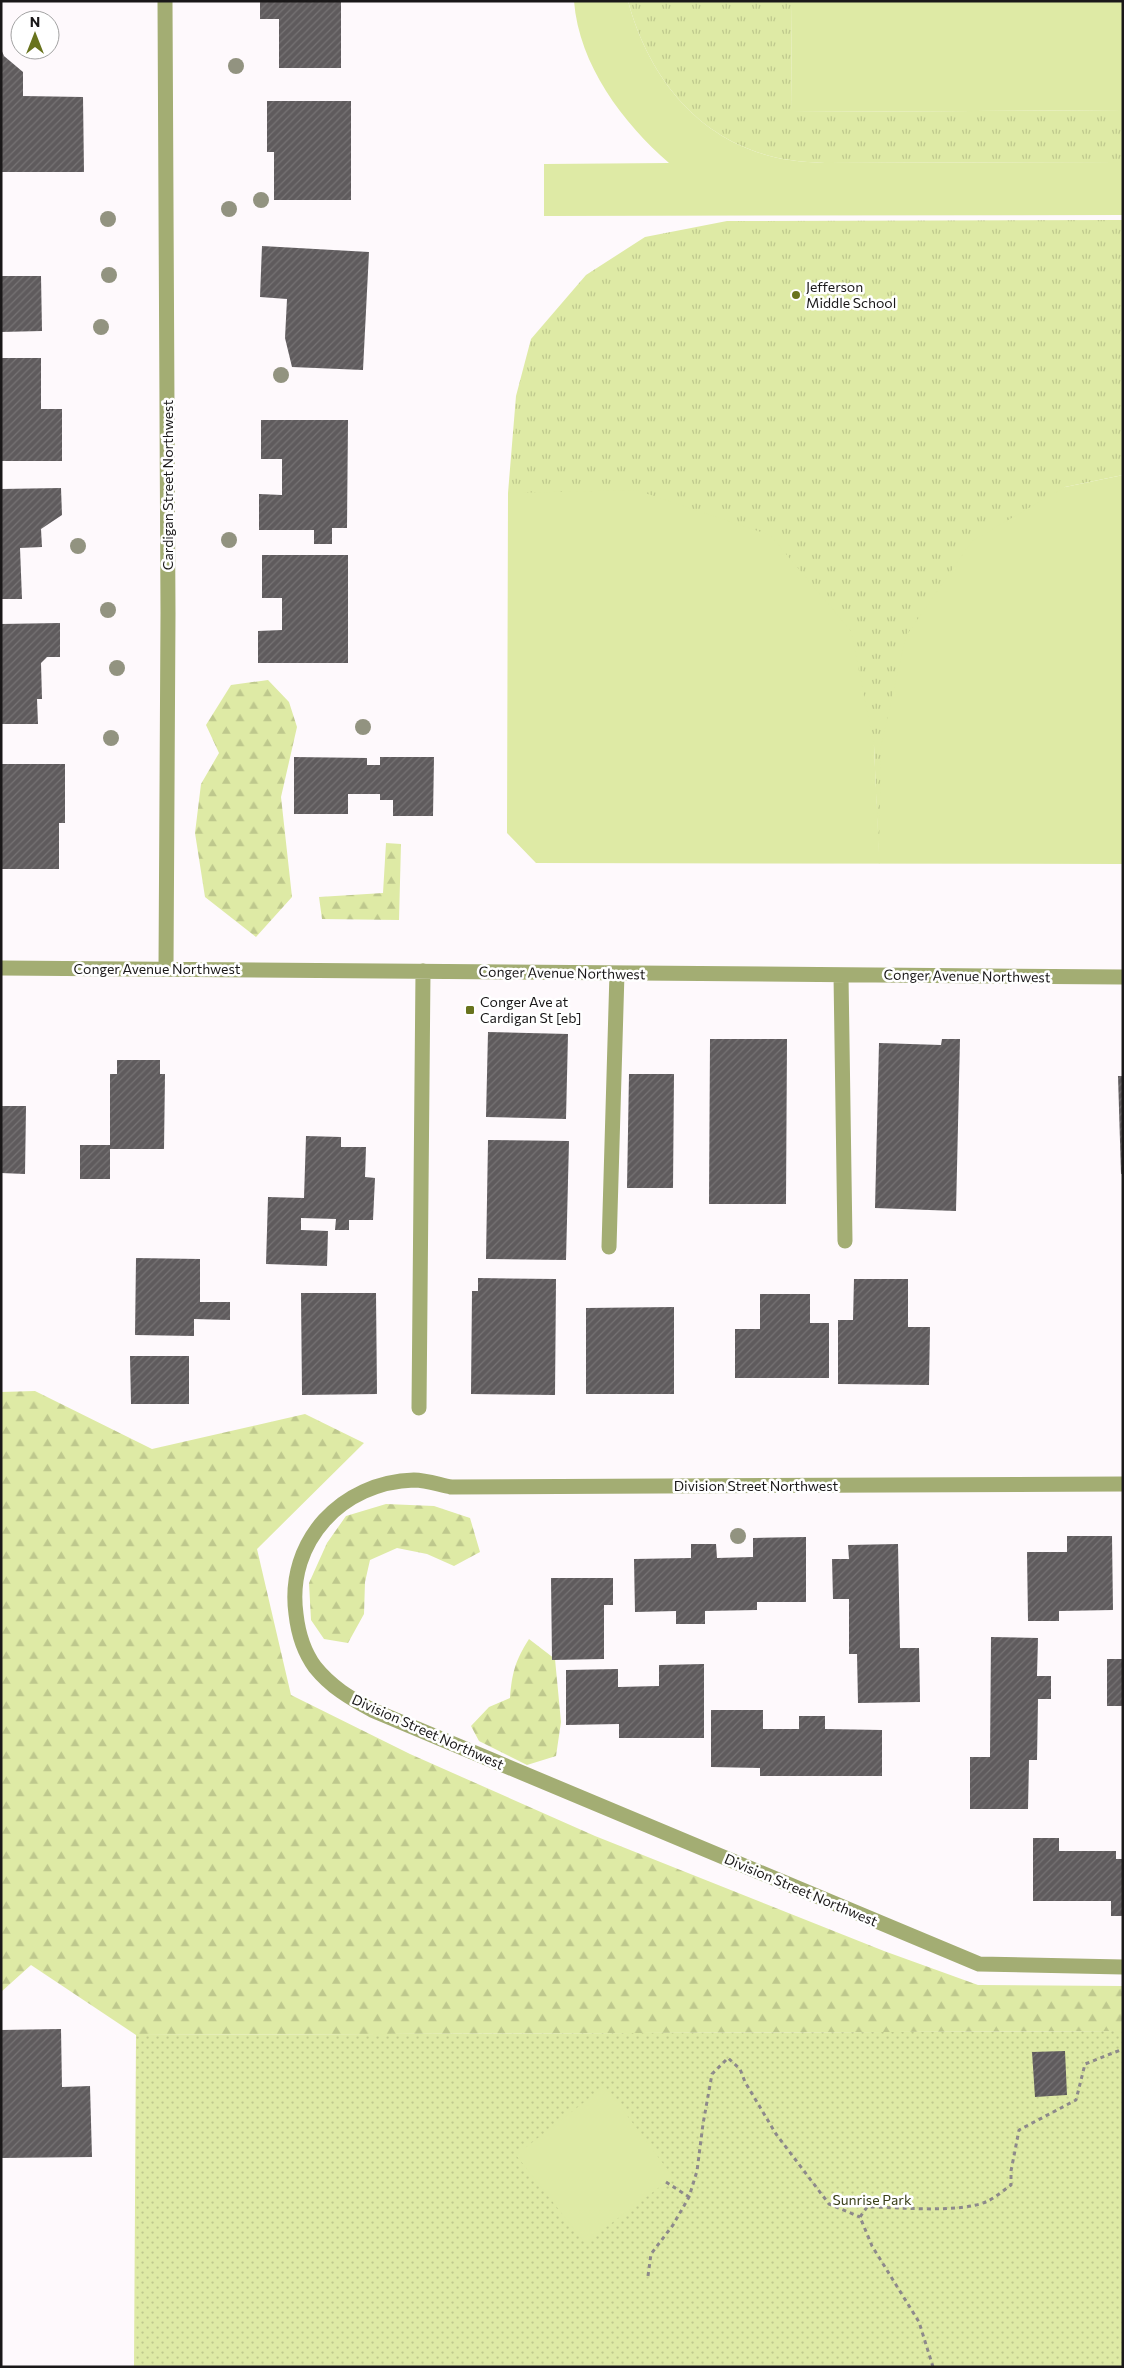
<svg xmlns="http://www.w3.org/2000/svg" width="1124" height="2368" viewBox="0 0 1124 2368" font-family="Commissioner,sans-serif">
<defs>
<pattern id="grass-tufts" width="24" height="20" patternUnits="userSpaceOnUse" patternTransform="scale(1.25)"><rect width="24" height="20" fill="#deeaa5"/><path d="M3 7l-1-3M5 7V3M7 7l1-3M15 17l-1-3M17 17v-4M19 17l1-3" fill="none" stroke="#bec88d"/></pattern>
<pattern id="forest-firs" width="22" height="20" patternUnits="userSpaceOnUse" patternTransform="scale(1.25)"><rect width="22" height="20" fill="#deeaa5"/><path d="M5 1l3.5 6h-7zM16 11l3.5 6h-7z" fill="#bec88d"/></pattern>
<pattern id="park-dots" width="8" height="8" patternUnits="userSpaceOnUse" patternTransform="scale(1.25)"><rect width="8" height="8" fill="#deeaa5"/><path d="M2 2h.1M6 6h.1" fill="none" stroke="#bec88d" stroke-width="1.8" stroke-linecap="round"/></pattern>
<pattern id="building-hatch" width="6" height="6" patternUnits="userSpaceOnUse" patternTransform="scale(1.25)"><rect width="6" height="6" fill="#5f5b5d"/><path d="M-1 1l2-2M0 6l6-6M5 7l2-2" fill="none" stroke="#767374"/></pattern>
</defs>
<rect width="100%" height="100%" fill="#fef9fc"/>
<!-- grass -->
<path fill="url(#grass-tufts)" d="M628 1H791L792 112 1123 110V162L825 163C813 162 802 162 790 160 704 147 650 82 628 1Z
M1123 220V475L1065 487 879 864 874 746 508 493 516 396 531 339 586 275 645 237 727 221Z"/>
<!-- forest -->
<path fill="url(#forest-firs)" d="M268 680 289 702 297 727 281 797 292 897 256 937 205 897 195 833 201 784 219 753 206 725 231 685Z
M386 843 401 844 399 920 322 919 319 897 383 893Z
M35 1391 152 1449 305 1414 364 1443 257 1549 291 1695 410 1754 595 1836 884 1951 978 1985 1123 1986V2031L136 2035 31 1965 1 1992V1392Z
M386 1504 434 1506 470 1518 480 1552 454 1566 427 1554 397 1548 370 1560 365 1582 364 1614 348 1643 324 1639 311 1620 309 1583 327 1543 346 1516Z
M529 1639 555 1659 561 1722 556 1756 527 1765 479 1741 471 1726 489 1707 510 1698C512 1673 515 1661 529 1639Z"/>
<!-- park -->
<path fill="url(#park-dots)" d="M1123 2031V2367H134L136 2035Z"/>
<!-- garden -->
<path fill="#deeaa5" d="M574 1H628C650 82 704 147 790 160 802 162 814 162 825 163L1123 162V215L544 216V164L669 163C623 123 579 65 574 1Z
M791 1H1123V110L792 112Z
M1123 475V864L536 863 507 833 508 493 636 490 770 535 851 631 874 746 879 852 881 746 906 636 972 541 1065 487Z
M605 2086 673 2177 585 2243 516 2155Z"/>
<!-- building -->
<path fill="url(#building-hatch)" d="M260 1H341V68H279V19H260Z
M1 49 4 56 23 72V96L83 97 84 172H1Z
M267 101H351V200H274V152H267Z
M262 246 369 252 363 370 292 367 285 338 287 299 260 297Z
M1 276H41L42 331 1 332Z
M1 358H41V409H62V461H1Z
M261 420H348L347 528H332V544H314V530H259V494L282 495V459H261Z
M61 488 62 515 41 529 42 547 20 548 22 599H1V489Z
M262 555H348V663H258V631L282 630V598H262Z
M60 623V657H47L41 663 42 699H37L38 724H1V624Z
M294 757 367 758V765H380V757H434L433 816H393V800H380V794H348V814H294Z
M1 764H65V823H59V869H1Z
M488 1032 568 1034 566 1119 486 1117Z
M710 1039H787L786 1204H709Z
M942 1039H960L956 1211 875 1208 879 1043 941 1045Z
M117 1060H160V1074H165L164 1149H110V1179H80V1145H110V1074H117Z
M629 1074H674L673 1188H627Z
M1118 1076H1123V1174H1121Z
M1 1106H26L25 1174 1 1173Z
M306 1136 341 1137V1147H366L365 1177 375 1178 373 1220H349V1230H335L336 1219 301 1218V1230L328 1231 327 1266 266 1264 268 1197 304 1198Z
M488 1140 569 1141 566 1260 486 1259Z
M136 1258 200 1259V1302H230V1320L194 1319V1336L135 1335Z
M478 1278 556 1279 555 1395 471 1394 472 1291H478Z
M854 1279H908V1327H930L929 1385 838 1384V1320H853Z
M301 1293H376L377 1394 302 1395Z
M760 1294H810V1323H829V1378H735V1329H760Z
M674 1307V1394H586V1308Z
M130 1356H189V1404H131Z
M1067 1536H1112L1113 1610 1059 1611V1621H1028L1027 1552H1067Z
M806 1537V1602H757V1610L705 1611V1624H676V1611L635 1612 634 1559 691 1558V1544H716L717 1558 753 1557V1538Z
M898 1544 900 1648H919L920 1702 858 1703 857 1654H849V1599H833L832 1559H849L848 1545Z
M551 1578H613V1605H604V1659L552 1660Z
M991 1637 1038 1638 1037 1676H1051V1699H1038L1037 1760H1029L1028 1809H970V1757H990Z
M1107 1659H1123V1706H1107Z
M704 1664V1738H619V1724L566 1725V1670L618 1669V1687L659 1686V1665Z
M711 1710H763V1729H799V1716H825V1729L882 1730V1776H760V1768L711 1767Z
M1033 1838H1059V1851H1116V1859H1123V1916H1111V1901H1033Z
M61 2029 62 2087 90 2086 92 2157 1 2158V2030Z
M1065 2051 1067 2095 1035 2097 1032 2052Z"/>
<g fill="none" stroke-linecap="round" stroke-linejoin="round">
<!-- path -->
<path stroke="#8d898b" stroke-width="3" stroke-dasharray="4 4" stroke-linecap="butt" d="M666 2182 689 2197
M648 2276 651 2254 673 2225 689 2197 697 2171 703 2124 712 2074 728 2058 740 2069 745 2082 776 2134 829 2204 860 2217
M933 2367 919 2322 872 2246 860 2217 867 2207C900 2207 960 2214 988 2201 996 2197 1004 2190 1011 2185V2171L1019 2130 1076 2100 1085 2064 1123 2049"/>
<!-- minor -->
<path stroke="#a3ad73" stroke-width="15" d="M165 1 168 613 166 969
M1 968 1123 977
M841 975 845 1241
M609 1247 617 973
M419 1408 423 971
M1123 1484 451 1487C440 1485 426 1480 414 1480 342 1482 286 1541 296 1614 298 1632 304 1652 315 1667 331 1687 350 1698 372 1710L979 1964 1123 1967"/>
</g>
<!-- trees -->
<g fill="#929380">
<circle cx="236" cy="66" r="8"/>
<circle cx="261" cy="200" r="8"/>
<circle cx="229" cy="209" r="8"/>
<circle cx="108" cy="219" r="8"/>
<circle cx="109" cy="275" r="8"/>
<circle cx="101" cy="327" r="8"/>
<circle cx="281" cy="375" r="8"/>
<circle cx="229" cy="540" r="8"/>
<circle cx="78" cy="546" r="8"/>
<circle cx="108" cy="610" r="8"/>
<circle cx="117" cy="668" r="8"/>
<circle cx="363" cy="727" r="8"/>
<circle cx="111" cy="738" r="8"/>
<circle cx="738" cy="1536" r="8"/>
</g>
<!-- markers -->
<g fill="#68731d" stroke="#fff" stroke-width="2">
<circle cx="796" cy="295" r="5"/>
<rect x="465" y="1005" width="10" height="10" rx="2.5"/>
</g>
<g text-anchor="middle" stroke-width="5" stroke-linejoin="round" paint-order="stroke">
<!-- poi labels -->
<g font-size="14" fill="#1a1819" stroke="#fff" text-anchor="start">
<text x="806" y="292">Jefferson<tspan x="806" dy="16">Middle School</tspan></text>
<text x="480" y="1007">Conger Ave at<tspan x="480" dy="16">Cardigan St [eb]</tspan></text>
</g>
<!-- street labels -->
<g font-size="14" fill="#1a1819" stroke="#fff">
<text transform="translate(168 485) rotate(-90)" y="5">Cardigan Street Northwest</text>
<text x="157" y="974">Conger Avenue Northwest</text>
<text transform="translate(562 973) rotate(1)" y="5">Conger Avenue Northwest</text>
<text transform="translate(967 976) rotate(1)" y="5">Conger Avenue Northwest</text>
<text x="756" y="1491">Division Street Northwest</text>
<text transform="translate(428 1732) rotate(24)" y="5">Division Street Northwest</text>
<text transform="translate(801 1890) rotate(23)" y="5">Division Street Northwest</text>
</g>
<!-- park labels -->
<g font-size="14" fill="#3a401a" stroke="#fff">
<text x="872" y="2205">Sunrise Park</text>
</g>
</g>
<!-- border -->
<rect width="1124" height="2368" fill="none" stroke="#1a1819" stroke-width="5"/>
<!-- north arrow -->
<g transform="translate(35 35)"><circle r="24" fill="#ffffff" stroke="#a3a3a3"/>
<path d="M0-4L9 19L0 12L-9 19Z" fill="#68731d"/>
<text y="-8" font-size="14" font-weight="bold" text-anchor="middle" fill="#1a1819">N</text>
</g>
</svg>
